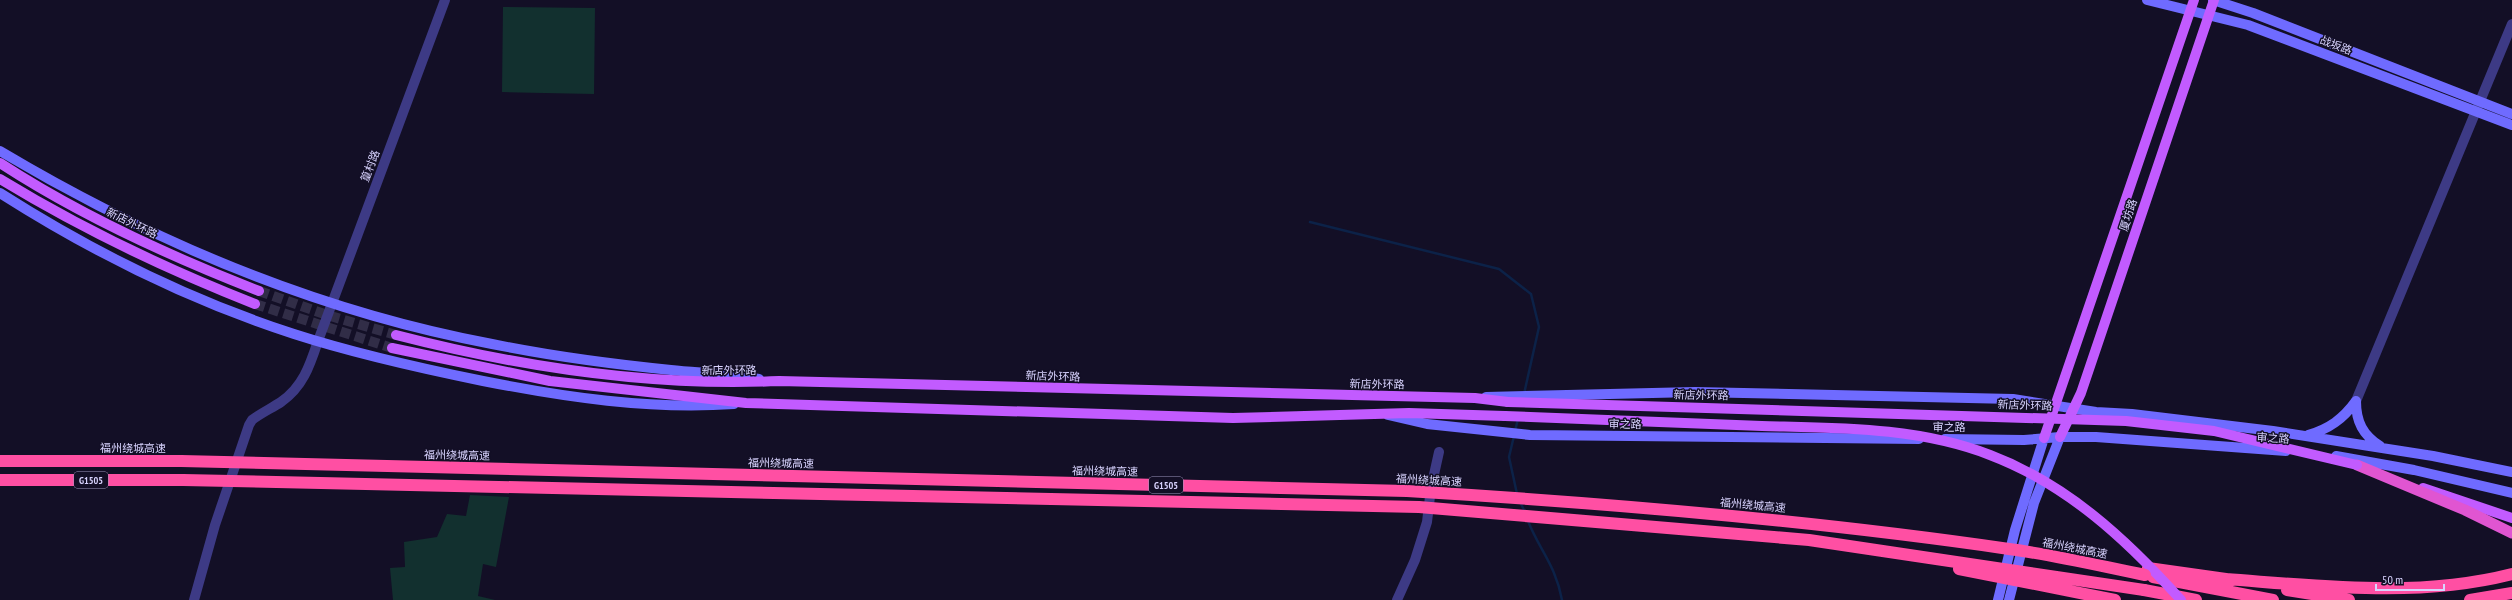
<svg xmlns="http://www.w3.org/2000/svg" width="2512" height="600" viewBox="0 0 2512 600" font-family="'PT Sans Narrow','Noto Sans SC',sans-serif">
<rect width="100%" height="100%" fill="#130f26"/>
<!-- green -->
<path fill="#12302f" d="M503 7 595 8 594 94 502 92Z
M470 495 509 497 496 567 483 564 478 596 495 600H393L390 568 405 567 404 542 437 537 447 514 466 516Z"/>
<g fill="none" stroke-linecap="round" stroke-linejoin="round">
<!-- stream -->
<path stroke="#0c2248" stroke-width="2.5" d="M1310 222 1499 269 1531 294 1539 327 1524 394
M1515 431 1518 419
M1514 436 1509 457 1517 494
M1520 502 1525 512
M1528 521C1540 551 1556 566 1562 600"/>
<!-- primary-tunnel -->
<path stroke="#312d47" stroke-width="10" stroke-dasharray="10 5" stroke-linecap="butt" d="M259 291 327 315 396 335
M255 304 392 348"/>
<!-- minor -->
<path stroke="#3d3a85" stroke-width="10" d="M194 600 215 525 249 425 252 420C261 413 272 408 281 402 303 387 310 365 318 341
M1397 600 1415 560 1427 522 1431 488 1439 452"/>
<!-- tertiary -->
<path stroke="#3d3a85" stroke-width="10" d="M318 341 445 0
M2356 401 2512 24"/>
<!-- secondary -->
<path stroke="#6f6bff" stroke-width="10" d="M2147 0 2248 25 2512 125
M2213 0 2253 13 2512 114
M0 151C153 242 316 311 492 344 551 356 611 364 671 370 700 373 730 374 759 379
M0 193C91 251 192 301 294 334 356 354 419 368 483 381 564 397 650 410 734 404
M1486 397 1695 392 2013 399 2096 412 2132 414 2273 431 2433 456 2512 472
M2356 401C2356 422 2363 435 2380 446
M1388 415 1427 424 1530 435 1919 439
M2308 435C2329 429 2343 419 2356 401
M1945 439 2024 440 2060 437H2096L2286 451
M2336 456 2414 470 2512 493
M1998 600 2015 530 2044 438
M2009 600 2034 503 2060 437"/>
<!-- primary -->
<path stroke="#c25bff" stroke-width="10" d="M0 163C81 216 169 256 259 291
M0 179C82 229 166 269 255 304
M396 335C520 367 650 387 779 381L1475 398 1508 402
M392 348 550 381 746 403 1233 418 1409 413 1505 416
M2060 437 2081 393 2214 0
M2044 438 2194 0
M2423 488 2512 518"/>
<!-- trunk -->
<path stroke="#e055d1" stroke-width="11" d="M2357 465 2465 510 2512 533"/>
<!-- motorway -->
<path stroke="#ff4fa3" stroke-width="12" d="M0 461H181
M0 480H183
M2148 568 2233 580
M2153 577 2273 600
M2226 579C2321 586 2418 598 2512 574
M2144 590 2196 600
M2287 590 2349 600
M2470 600 2512 593"/>
<!-- primary-bridge -->
<path stroke="#c25bff" stroke-width="10" d="M1508 402 2126 421 2214 431 2357 465
M1505 416C1591 420 1677 423 1762 426 1839 428 1918 427 1990 455 2067 484 2127 540 2181 600"/>
<!-- motorway-bridge -->
<path stroke="#ff4fa3" stroke-width="12" d="M181 461 1407 491C1608 503 1810 520 2009 549 2055 555 2100 566 2145 575
M183 480 1419 507 1809 540 2144 590
M1959 569 2115 600"/>
</g>
<g text-anchor="middle" stroke-width="3" stroke-linejoin="round" paint-order="stroke">
<!-- shield labels -->
<g fill="#130f26" stroke="#9e99be" stroke-width="1">
<rect x="74" y="472" width="34" height="16" rx="3"/>
<rect x="1149" y="477" width="34" height="16" rx="3"/>
</g>
<g font-size="10" font-weight="bold" fill="#d9d4ff">
<text x="91" y="484">G1505</text>
<text x="1166" y="489">G1505</text>
</g>
<!-- street labels -->
<g font-size="11" fill="#d9d4ff" stroke="#130f26">
<text transform="translate(2336 45) rotate(21)" y="4">战坂路</text>
<text transform="translate(370 166) rotate(-69)" y="4">篁村路</text>
<text transform="translate(2128 215) rotate(-72)" y="4">厦坊路</text>
<text transform="translate(132 223) rotate(26)" y="4">新店外环路</text>
<text x="729" y="374">新店外环路</text>
<text transform="translate(1053 376) rotate(2)" y="4">新店外环路</text>
<text transform="translate(1377 384) rotate(1)" y="4">新店外环路</text>
<text transform="translate(1701 395) rotate(1)" y="4">新店外环路</text>
<text transform="translate(2025 405) rotate(2)" y="4">新店外环路</text>
<text transform="translate(1625 424) rotate(1)" y="4">审之路</text>
<text transform="translate(1949 427) rotate(1)" y="4">审之路</text>
<text transform="translate(2273 438) rotate(4)" y="4">审之路</text>
<text x="133" y="452">福州绕城高速</text>
<text transform="translate(457 455) rotate(1)" y="4">福州绕城高速</text>
<text transform="translate(781 463) rotate(1)" y="4">福州绕城高速</text>
<text transform="translate(1105 471) rotate(1)" y="4">福州绕城高速</text>
<text transform="translate(1429 480) rotate(3)" y="4">福州绕城高速</text>
<text transform="translate(1753 505) rotate(5)" y="4">福州绕城高速</text>
<text transform="translate(2075 548) rotate(11)" y="4">福州绕城高速</text>
</g>
</g>
<!-- scale -->
<path d="M2376 584v6h68v-6" fill="none" stroke="#d9d4ff" stroke-width="2"/>
<text x="2382" y="584" font-size="12" fill="#d9d4ff" stroke="#130f26" stroke-width="3" paint-order="stroke">50 m</text>
</svg>
